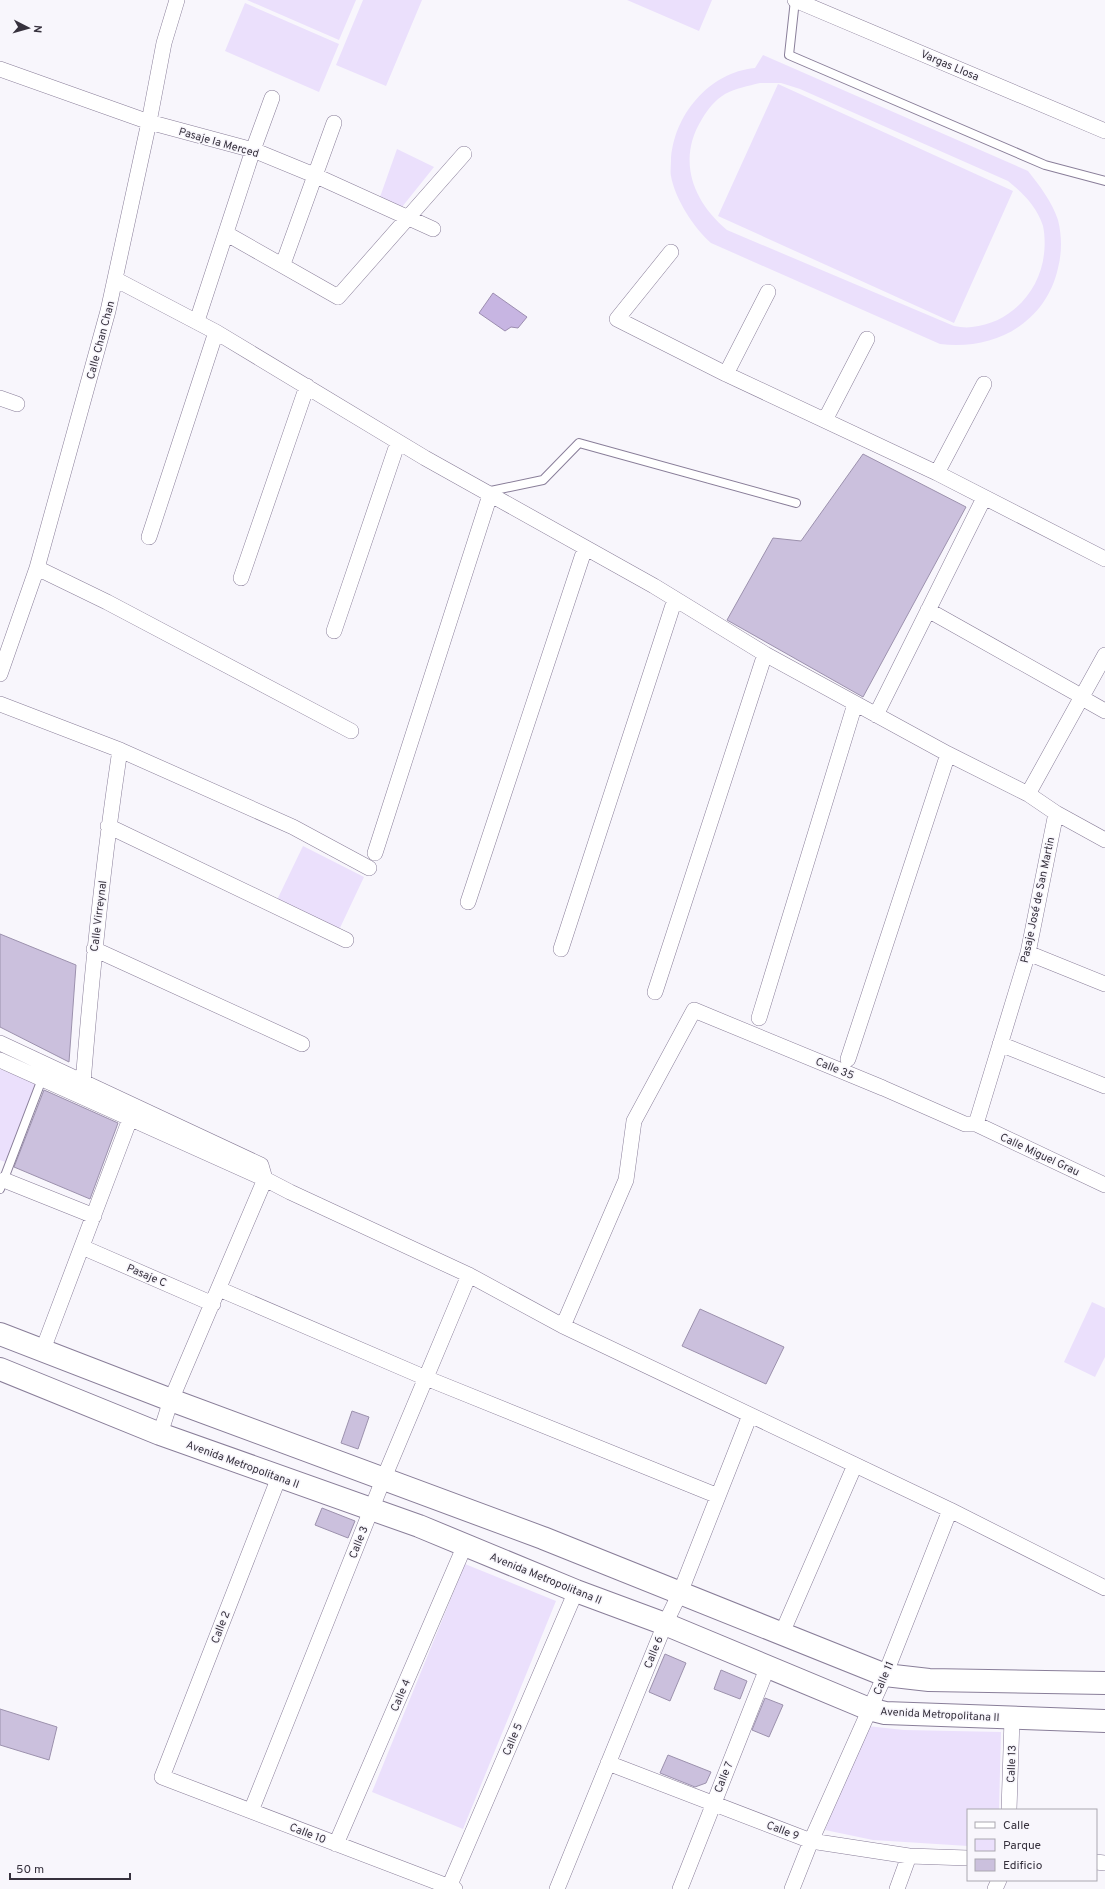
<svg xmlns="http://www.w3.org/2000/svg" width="1105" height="1889" viewBox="0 0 1105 1889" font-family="Overpass,sans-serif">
<rect width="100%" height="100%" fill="#f8f6fc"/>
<!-- green -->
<path fill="#ebe0fc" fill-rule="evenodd" d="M247 0H356L339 40Z
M363 0H422L386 86 336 65Z
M627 0H712L699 31Z
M245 3 339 44 319 92 225 51Z
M763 55 1028 171C1040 186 1052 202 1058 220 1062 236 1062 253 1058 268 1046 323 994 351 940 344L711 243C694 228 675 199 671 176 670 172 671 166 671 161 673 116 709 72 755 68ZM760 83H781L800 89 1008 181C1023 193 1037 207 1043 226 1045 235 1045 246 1044 254 1040 291 1011 323 972 327 966 328 960 327 954 326L727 230C692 201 677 159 702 119 708 109 715 100 725 94 736 88 748 86 760 83Z
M778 84 1013 191 954 323 718 216Z
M397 149 434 167 402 207 380 197Z
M303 846 364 877 339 930 277 900Z
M0 1069 36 1083 8 1163 0 1160Z
M1092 1302 1105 1308V1357L1095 1377 1064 1362Z
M465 1564 556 1601 463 1829 372 1792Z
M867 1726 904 1730 1001 1732 999 1810H968V1846L873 1840 825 1830Z"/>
<!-- water -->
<path fill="#c7b5e2" stroke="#9c8db0" d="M493 293 527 317 518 328 511 327 505 331 479 313Z"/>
<!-- building -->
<path fill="#cbc0dd" stroke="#9c91ad" d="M863 454 966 507 863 697 727 620 773 538 801 541Z
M0 934 76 965 69 1062 0 1027Z
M44 1090 118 1123 90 1199 14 1167Z
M700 1309 784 1347 766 1384 682 1346Z
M352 1411 369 1417 358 1449 341 1443Z
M322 1508 355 1521 348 1538 315 1525Z
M665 1654 686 1663 670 1701 649 1692Z
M721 1670 747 1681 740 1699 714 1689Z
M765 1698 783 1705 769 1737 752 1730Z
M0 1709 57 1727 49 1760 0 1745Z
M668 1755 711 1772 706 1783 695 1787 660 1773Z"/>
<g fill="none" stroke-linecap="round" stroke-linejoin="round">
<!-- lane casing -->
<g stroke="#897e99" stroke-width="10">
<path id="lane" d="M795 0 789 55 1045 165 1105 181
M486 492 543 480 579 443 796 503
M0 1189 42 1079"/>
</g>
<!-- street casing -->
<g stroke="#897e99" stroke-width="16">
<path id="street" d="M795 0 1105 131
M0 69 149 122 253 150 314 175 433 229
M227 234 338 297 464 154
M671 252 617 319 726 374 937 473 1105 559
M283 264 334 123
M115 279 216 332 425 458 654 586 765 654 948 754 1028 794
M197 321 253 150 272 98
M726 374 768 292
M0 398 17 404
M825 420 867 339
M937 473 984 384
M149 537 216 332
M37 568 107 602 351 731
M241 578 307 386
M928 610 1074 692
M334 631 398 442
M0 674 37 568 108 311 149 122 164 43 177 0
M1082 698 1105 711
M0 704 120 750 293 827 369 868
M876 715 984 498
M1056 813 1105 840
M108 826 346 940
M375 853 490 495
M468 902 585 548
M94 949 302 1044
M561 949 675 599
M1028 953 1105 984
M655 992 765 654
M759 1018 855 704
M0 1043 261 1165 265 1179 171 1400 160 1434
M1000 1044 1105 1086
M848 1059 948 754
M0 1060 265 1179 290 1192 469 1275 563 1326 950 1510 1105 1588
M83 1083C92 971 103 861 120 750
M976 1124 1028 953 1056 813 1028 794 1105 655
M4 1180 94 1216
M82 1247 213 1304
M219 1289 426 1378 718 1496
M563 1326 626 1180 634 1121 694 1010 883 1088 965 1124H976L1105 1185
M42 1352 133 1111
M279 1477 162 1777 455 1889
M782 1633 855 1465
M608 1763 811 1841 909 1856 968 1858
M1009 1810 1012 1719
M251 1811 383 1480 469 1275
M336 1844 465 1545
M1096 1862 1105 1863
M449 1887 576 1591
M557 1889 665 1624 680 1593 750 1415
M680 1889 768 1666
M792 1889 811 1841 885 1675 950 1510
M897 1889 909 1856
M995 1889 999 1880"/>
</g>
<!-- secondary casing -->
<g stroke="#897e99" stroke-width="24">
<path id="secondary" d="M0 1334 171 1400 543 1538 885 1675 929 1680 1105 1683
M0 1369 160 1434 419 1526 576 1591 665 1624 869 1709 885 1713 1105 1721"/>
</g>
<!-- lane -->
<use href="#lane" stroke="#fff" stroke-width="8"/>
<!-- street -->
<use href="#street" stroke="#fff" stroke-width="15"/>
<!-- secondary -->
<use href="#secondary" stroke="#fff" stroke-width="22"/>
</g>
<g text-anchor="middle" stroke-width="3" stroke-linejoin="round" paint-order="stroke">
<!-- street labels -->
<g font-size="11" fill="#36313d" stroke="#f8f6fc">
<text transform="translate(950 65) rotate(23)" y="4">Vargas Llosa</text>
<text transform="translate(219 142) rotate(16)" y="4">Pasaje la Merced</text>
<text transform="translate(100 340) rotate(-75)" y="4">Calle Chan Chan</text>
<text transform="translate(1037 900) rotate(-78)" y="4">Pasaje José de San Martin</text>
<text transform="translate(98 916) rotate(-83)" y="4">Calle Virreynal</text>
<text transform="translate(835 1068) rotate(22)" y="4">Calle 35</text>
<text transform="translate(1040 1154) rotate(25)" y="4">Calle Miguel Grau</text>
<text transform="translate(147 1275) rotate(23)" y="4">Pasaje C</text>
<text transform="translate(243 1464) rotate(20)" y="4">Avenida Metropolitana II</text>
<text transform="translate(358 1542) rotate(-68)" y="4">Calle 3</text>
<text transform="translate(546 1578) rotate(22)" y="4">Avenida Metropolitana II</text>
<text transform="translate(220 1627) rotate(-69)" y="4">Calle 2</text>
<text transform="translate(653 1652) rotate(-68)" y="4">Calle 6</text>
<text transform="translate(883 1678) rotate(-67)" y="4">Calle 11</text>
<text transform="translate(400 1695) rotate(-67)" y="4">Calle 4</text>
<text transform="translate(940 1714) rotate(3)" y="4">Avenida Metropolitana II</text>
<text transform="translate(512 1739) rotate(-67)" y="4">Calle 5</text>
<text transform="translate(1011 1764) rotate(-88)" y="4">Calle 13</text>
<text transform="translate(723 1777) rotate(-68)" y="4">Calle 7</text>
<text transform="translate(783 1830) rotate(21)" y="4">Calle 9</text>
<text transform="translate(308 1833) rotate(21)" y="4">Calle 10</text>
</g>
</g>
<!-- legend -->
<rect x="967" y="1809" width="130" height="72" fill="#f8f6fc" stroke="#aaa7b0"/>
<rect x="975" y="1822" width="20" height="6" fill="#ffffff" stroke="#aaa7b0"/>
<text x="1003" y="1829" font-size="12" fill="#36313d">Calle</text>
<rect x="975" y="1839" width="20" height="12" fill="#ebe0fc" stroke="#aaa7b0"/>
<text x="1003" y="1849" font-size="12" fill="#36313d">Parque</text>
<rect x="975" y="1859" width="20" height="12" fill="#cbc0dd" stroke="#aaa7b0"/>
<text x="1003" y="1869" font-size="12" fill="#36313d">Edificio</text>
<!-- north arrow -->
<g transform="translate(28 28) rotate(96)" stroke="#f8f6fc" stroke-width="3" paint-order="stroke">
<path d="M0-3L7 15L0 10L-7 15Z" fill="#36313d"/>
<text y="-6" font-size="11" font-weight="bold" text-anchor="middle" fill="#36313d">N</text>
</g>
<!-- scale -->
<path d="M10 1873v6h120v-6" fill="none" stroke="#36313d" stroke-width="2"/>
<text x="16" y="1873" font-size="12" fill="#36313d" stroke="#f8f6fc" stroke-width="3" paint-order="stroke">50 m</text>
</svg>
